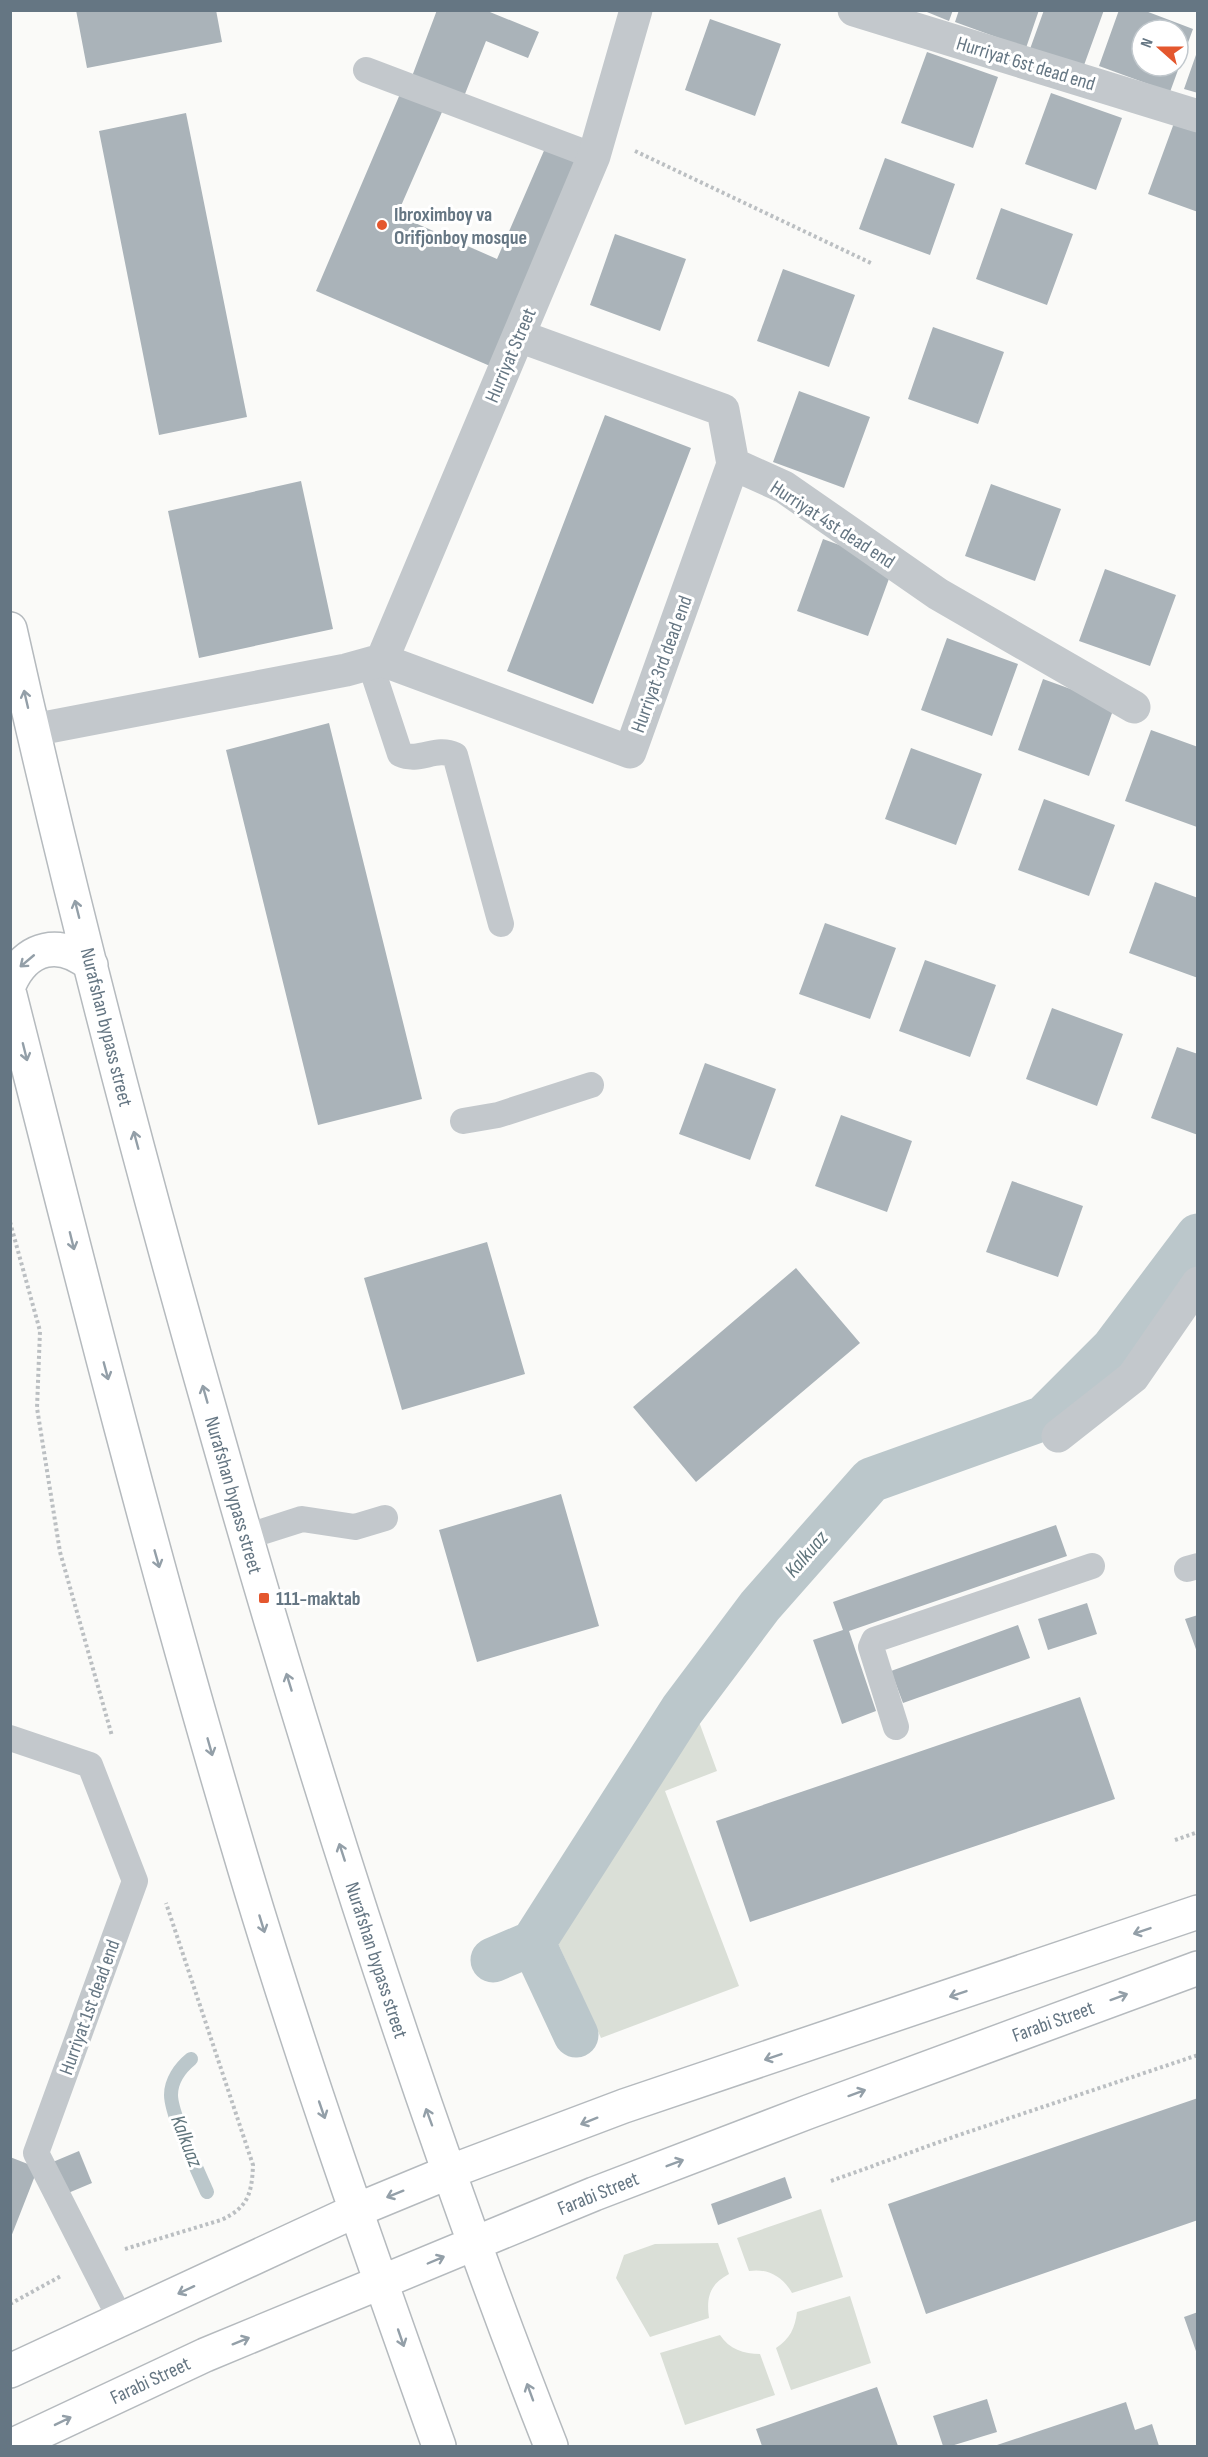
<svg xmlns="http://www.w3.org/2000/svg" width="1208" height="2457" viewBox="0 0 1208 2457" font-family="'Sofia Sans Condensed',sans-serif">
<rect width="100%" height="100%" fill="#fafaf8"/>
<!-- green -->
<path fill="#dadfd7" d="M698 1719 717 1771 665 1791 739 1986 601 2038 556 1939Z
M821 2209 843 2277 792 2293C783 2277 768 2268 749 2271L737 2238Z
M718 2243 729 2274C710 2284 706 2297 709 2318L650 2337 616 2278 624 2255 655 2244Z
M850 2296 871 2363 791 2390 776 2348C790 2339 795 2328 797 2312Z
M720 2335C729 2349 744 2354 760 2354L775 2395 685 2425 660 2353Z"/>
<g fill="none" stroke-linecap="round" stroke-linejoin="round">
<!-- stream -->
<path stroke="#bbc7cb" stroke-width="14" d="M191 2059C180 2068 171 2081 171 2095 171 2115 198 2171 207 2192"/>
<!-- canal -->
<path stroke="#bbc7cb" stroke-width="45" d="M533 1943 576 2035
M493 1960 533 1943 682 1710 760 1606 871 1480 1044 1418 1113 1349 1198 1236"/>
</g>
<!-- building -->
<path fill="#aab3b9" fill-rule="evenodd" d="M76 10H216L222 42 87 68Z
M437 10H485L539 32 528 58 486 41 463 99 411 79Z
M922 10H953L949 21Z
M959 10H1039L1026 48 955 22Z
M1044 10H1104L1083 68 1030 49Z
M1119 10H1143L1193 29 1170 92 1099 66ZM1142 30H1178V66H1142Z
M710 19 781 44 755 116 685 90Z
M927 52 998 77 973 148 901 123Z
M1197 52H1198V93L1184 89Z
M1051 93 1122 118 1096 190 1025 164Z
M400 94 442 112 397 215 497 259 546 146 579 160 490 366 316 291Z
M186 113 247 417 159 435 99 131Z
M1174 123 1198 132V212L1148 194Z
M885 158 955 184 930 255 859 229Z
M1001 208 1073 234 1047 305 976 279Z
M615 234 686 259 660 331 590 305Z
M783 269 855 295 829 367 757 341Z
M933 327 1004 352 978 424 908 399Z
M799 391 870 417 844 488 773 462Z
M605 415 691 448 593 704 507 671Z
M301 481 333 629 199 658 168 511Z
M991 484 1061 509 1035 581 965 556Z
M823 539 894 565 868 636 797 611Z
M1105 569 1176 595 1150 666 1079 641Z
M947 638 1018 664 992 736 921 710Z
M1043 679 1115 705 1089 776 1018 750Z
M329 723 422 1099 318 1125 226 750Z
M1151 730 1198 747 1197 827 1125 801Z
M911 748 982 774 956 845 885 819Z
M1044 799 1115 825 1089 896 1018 870Z
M1155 882 1198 898V978L1129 953Z
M825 923 896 948 870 1019 799 994Z
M925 960 996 985 970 1057 899 1031Z
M1052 1008 1123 1034 1097 1106 1026 1079Z
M1177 1047 1198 1054V1135L1151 1118Z
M705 1063 776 1089 750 1160 679 1134Z
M841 1115 912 1141 887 1212 815 1186Z
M1012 1181 1083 1206 1058 1277 986 1252Z
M487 1242 525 1374 402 1410 364 1278Z
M796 1268 860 1343 696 1482 633 1407Z
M561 1494 599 1626 477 1662 439 1530Z
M1056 1525 1067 1556 849 1631 876 1711 842 1724 813 1640 843 1630 833 1602Z
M1087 1603 1097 1634 1048 1650 1038 1619Z
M1198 1615V1652H1197L1185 1619Z
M1018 1625 1030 1658 903 1703 891 1671Z
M1080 1697 1115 1799 750 1922 716 1821Z
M1198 2098V2220L926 2314 888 2204Z
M79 2151 92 2183 61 2196 48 2164Z
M10 2157 38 2168 11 2237H10Z
M785 2177 792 2198 718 2225 711 2204Z
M1198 2312V2353L1197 2354 1184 2317Z
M877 2387 898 2446H762L756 2429Z
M987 2399 997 2432 951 2446H943L933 2416Z
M1126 2402 1135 2430 1152 2424 1159 2446H994Z"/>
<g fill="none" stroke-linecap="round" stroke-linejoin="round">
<!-- primary casing -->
<g stroke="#b5babe" stroke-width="36">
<path id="primary" d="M10 629C71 902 142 1173 219 1442 315 1781 422 2118 551 2446
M10 983C27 946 60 939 91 965
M10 995C84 1288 158 1580 245 1870 303 2064 371 2255 439 2446
M10 2371 357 2210 449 2172 624 2106 1198 1912
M11 2446 205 2355 594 2194 808 2112 1198 1968"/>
</g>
<!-- path -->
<path stroke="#bbbfc2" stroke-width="4" stroke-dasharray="3 3" stroke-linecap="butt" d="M635 151 873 264
M10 1222 40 1331 37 1408 60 1552 112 1736
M1175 1840 1198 1832
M831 2181 956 2136 1198 2055
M125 2249 221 2220C248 2208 252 2193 253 2165L166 1903
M10 2304 61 2276"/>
<!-- lane -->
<path stroke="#c3c8cc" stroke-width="26" d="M366 70 594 156
M370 663 400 754C420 763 435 746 455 755L501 924
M463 1121 498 1115 591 1085
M246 1537 302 1519 355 1527 385 1518
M1187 1569 1198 1566
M896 1727 871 1647 874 1640 1092 1566
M10 1738 90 1765 135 1881 36 2153 121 2320"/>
<!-- street -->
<path stroke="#c3c8cc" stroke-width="33" d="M854 10 1198 116
M519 336 723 410 733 464 784 487 938 594 1134 707
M382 660 594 156 636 10
M382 660 630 752 733 464
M33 730 346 670 382 660
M1058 1436 1133 1377 1198 1283"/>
<!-- primary -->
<use href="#primary" stroke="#fff" stroke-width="33"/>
</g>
<!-- one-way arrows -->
<defs><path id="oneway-shaft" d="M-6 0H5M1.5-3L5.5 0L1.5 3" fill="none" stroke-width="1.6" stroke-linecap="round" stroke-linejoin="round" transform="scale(1.5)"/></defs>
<g stroke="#939fa8">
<use href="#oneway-shaft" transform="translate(26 699) rotate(-103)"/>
<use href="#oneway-shaft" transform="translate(77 909) rotate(-104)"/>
<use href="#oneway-shaft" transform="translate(27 961) rotate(140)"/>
<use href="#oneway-shaft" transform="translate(25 1052) rotate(76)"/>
<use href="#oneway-shaft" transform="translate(136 1140) rotate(-105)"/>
<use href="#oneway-shaft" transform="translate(72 1241) rotate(76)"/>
<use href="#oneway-shaft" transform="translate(106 1371) rotate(75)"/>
<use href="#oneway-shaft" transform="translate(205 1394) rotate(-106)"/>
<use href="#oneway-shaft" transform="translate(157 1559) rotate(74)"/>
<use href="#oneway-shaft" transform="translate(289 1682) rotate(-107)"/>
<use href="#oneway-shaft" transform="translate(210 1747) rotate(74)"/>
<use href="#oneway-shaft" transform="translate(342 1852) rotate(-108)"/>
<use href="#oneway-shaft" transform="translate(262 1924) rotate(73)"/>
<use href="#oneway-shaft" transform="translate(1142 1931) rotate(161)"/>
<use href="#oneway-shaft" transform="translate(958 1994) rotate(161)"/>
<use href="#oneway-shaft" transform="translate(1119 1997) rotate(-20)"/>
<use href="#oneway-shaft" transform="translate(773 2057) rotate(161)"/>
<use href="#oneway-shaft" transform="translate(857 2093) rotate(-20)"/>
<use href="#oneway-shaft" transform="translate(322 2110) rotate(71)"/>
<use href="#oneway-shaft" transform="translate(429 2117) rotate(-110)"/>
<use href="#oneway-shaft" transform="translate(589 2121) rotate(158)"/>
<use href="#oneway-shaft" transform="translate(675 2163) rotate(-21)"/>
<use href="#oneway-shaft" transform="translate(395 2194) rotate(158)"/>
<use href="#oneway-shaft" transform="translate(436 2260) rotate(-23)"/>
<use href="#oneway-shaft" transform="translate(186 2290) rotate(155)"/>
<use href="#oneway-shaft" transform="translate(401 2338) rotate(71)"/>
<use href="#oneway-shaft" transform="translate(241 2341) rotate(-22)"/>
<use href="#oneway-shaft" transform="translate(530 2392) rotate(-110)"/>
<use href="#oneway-shaft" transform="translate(63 2421) rotate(-26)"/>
</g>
<!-- markers -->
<g fill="#e4572e" stroke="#fff" stroke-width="2">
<circle cx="382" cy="225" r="6"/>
<rect x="258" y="1592" width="12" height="12" rx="3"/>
</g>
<g text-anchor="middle" stroke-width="6" stroke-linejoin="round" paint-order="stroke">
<!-- street labels -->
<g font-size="20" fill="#657683" stroke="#fff">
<text transform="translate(1026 63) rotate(17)" y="7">Hurriyat 6st dead end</text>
<text transform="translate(510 355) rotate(-67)" y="7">Hurriyat Street</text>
<text transform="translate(833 524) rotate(33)" y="7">Hurriyat 4st dead end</text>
<text transform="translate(661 664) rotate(-70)" y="7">Hurriyat 3rd dead end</text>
<text transform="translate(107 1027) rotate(76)" y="7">Nurafshan bypass street</text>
<text transform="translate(234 1495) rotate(74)" y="7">Nurafshan bypass street</text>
<text transform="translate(377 1960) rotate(72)" y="7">Nurafshan bypass street</text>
<text transform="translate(89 2007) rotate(-70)" y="7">Hurriyat 1st dead end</text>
<text transform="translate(1053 2021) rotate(-20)" y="7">Farabi Street</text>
<text transform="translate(598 2193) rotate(-22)" y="7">Farabi Street</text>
<text transform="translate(150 2380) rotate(-25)" y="7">Farabi Street</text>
</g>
<!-- poi labels -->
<g font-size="20" font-weight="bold" fill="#657683" stroke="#fff" text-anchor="start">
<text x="394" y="221">Ibroximboy va<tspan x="394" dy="23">Orifjonboy mosque</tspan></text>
<text x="276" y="1605">111-maktab</text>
</g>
<!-- water labels -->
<g font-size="21" font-style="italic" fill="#60757c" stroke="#fff">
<text transform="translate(806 1554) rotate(-49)" y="7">Kalkuaz</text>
<text transform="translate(187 2141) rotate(69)" y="7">Kalkuaz</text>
</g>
</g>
<!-- border -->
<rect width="1208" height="2457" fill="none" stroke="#657683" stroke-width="24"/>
<!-- north arrow -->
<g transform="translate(1160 48) rotate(291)"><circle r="28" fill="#ffffff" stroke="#c1c8cd" stroke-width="1.5"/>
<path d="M0-4.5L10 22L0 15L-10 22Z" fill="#e4572e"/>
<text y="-9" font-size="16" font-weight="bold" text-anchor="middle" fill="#657683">N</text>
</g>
</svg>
